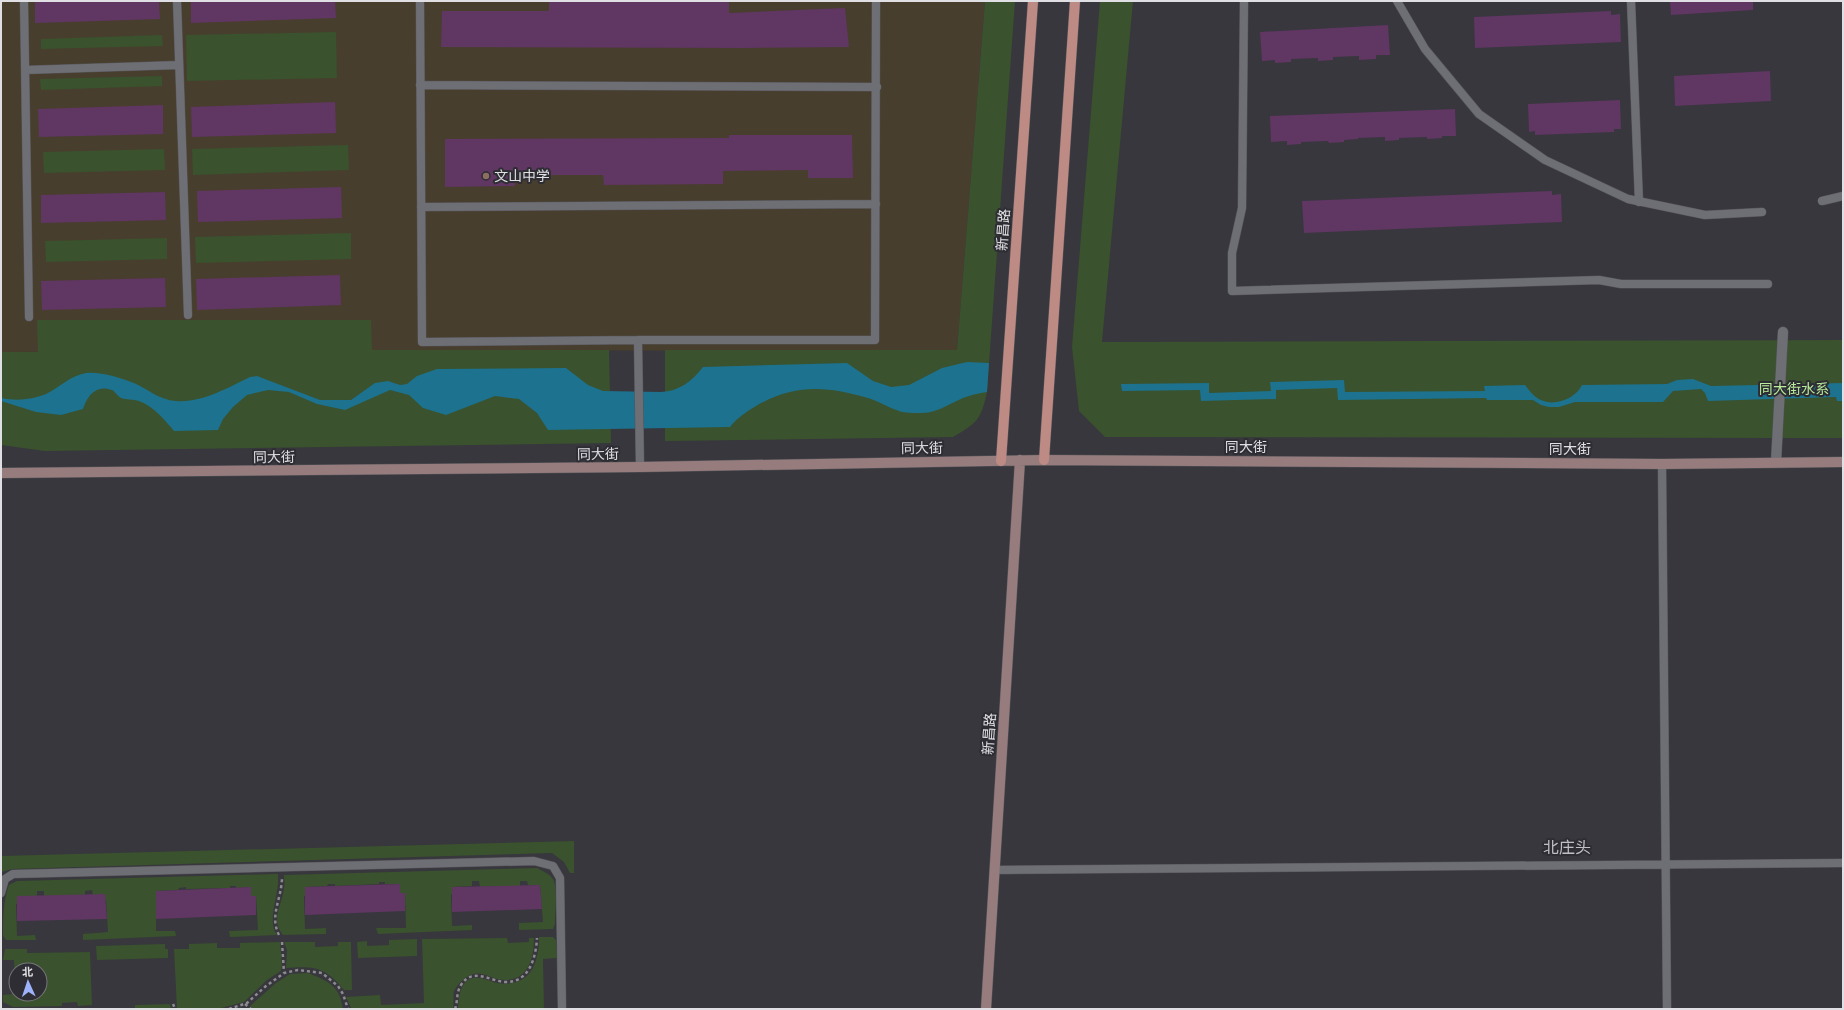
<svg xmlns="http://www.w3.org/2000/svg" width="1844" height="1010" viewBox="0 0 1844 1010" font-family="Raleway,'Noto Sans SC',sans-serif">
<rect width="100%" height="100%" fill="#37373d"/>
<!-- education -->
<path fill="#483e2d" d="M1 1H985L957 351 372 350 1 352Z"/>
<!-- green -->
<path fill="#3a522d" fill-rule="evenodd" d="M985 1H1015L987 392C981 420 977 423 953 437L665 441V350H957Z
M1100 1H1133L1102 342 1843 340V438L1105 437 1079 411 1072 347Z
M336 32 337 78 187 81 186 35Z
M162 35 163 46 41 49V39Z
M162 76V86L41 90 40 79Z
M348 145 349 170 193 175 192 149Z
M164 149 165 170 44 173 43 152Z
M351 233V259L196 263 195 237Z
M167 238V259L46 262 45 241Z
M37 320H371L372 350H609L611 443 45 451 1 445V352H38Z
M574 841V873H570L564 862 552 853 13 869 1 872V856Z
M537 868C542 871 549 873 553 879 558 887 555 914 555 924L553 929 519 930V923L543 922 540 885H528L527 881H520V886L480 887 479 881H472V886L452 887V894L451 895 452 926 472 925V930L378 934 376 928H406L405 893H400V884H385V882H379V884L335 886V884H328L327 886 305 887 306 896H304L305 929 326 928V934L283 935C270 919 282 906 284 888 285 884 284 879 284 875Z
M278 874C280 895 266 920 277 935L230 937 229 931 258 930 256 896H251V887L236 888V886H230V888L186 889V887L179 888 178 890 156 891V931H175L176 936 83 940V934L108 932 106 900 93 895 92 890 85 891V895L44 897V891H37V896L16 904 17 936 35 935 36 940H6L3 936C3 918 3 902 9 885L17 881Z
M539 937H553L556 940 557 958 543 959 544 1009H458C459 999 459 984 470 979 478 975 489 981 497 983 529 988 539 965 539 937Z
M507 938 508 943 529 942V938H534C534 957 529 980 505 980 489 980 480 966 464 979 461 981 456 987 454 991 453 996 454 1003 453 1009L351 1008 346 997 380 995 381 1005 424 1003 422 939Z
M417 939V956L358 958 357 942 367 941V946L389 945V940Z
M280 942 282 965 281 971 267 980 244 1002 218 1009H177L174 949H189V944L217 943V948H240V943Z
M284 942H315V947L338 946V942H351L352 990H344C325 967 315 966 286 968L287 950Z
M165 944V949H168V958L97 960 96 946Z
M5 949H27V953L90 952 92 1005 78 1006 77 1002 62 1003V1006L13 1007 3 1002V995L15 994 14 960H3ZM16 970H40V994H16Z
M308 973C328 981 340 986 343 1009H253L250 1006 276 983 290 974Z
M170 1004 171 1009H135V1005Z"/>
<!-- water -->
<path fill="#1d728f" d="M967 362 989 363 987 392C981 393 974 394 969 396 952 401 938 414 920 413 914 413 905 413 899 411 889 408 880 402 871 399 829 386 795 383 756 406 746 412 737 418 730 427L548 430 537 413 519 399 495 396 446 415 423 408 409 395 390 390 345 410 317 404 289 392 268 390 247 395 233 407 223 419 218 430 174 431C165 420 153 406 139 401 133 399 126 400 121 398 117 396 115 391 112 390 96 384 87 396 83 409L61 415 36 412 1 401V398C16 401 31 400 46 394 60 387 70 376 86 373 98 371 123 378 134 383 148 389 159 400 176 401 202 403 227 388 250 377L257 376 320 400H351L375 383 388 381 400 385 407 384 417 376 437 369 566 368 588 385 603 391 661 392C680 391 692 381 703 367L847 363 873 381 891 387 909 385 942 368Z
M1693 379 1711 386 1843 383V401H1837L1836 397 1708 401 1705 393 1701 389 1673 391 1663 402H1575L1559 407H1549L1541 405 1533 400H1487L1486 398 1338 400 1337 388 1276 390V399L1201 401 1200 390 1122 391 1121 384 1209 383V393L1271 391 1270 382 1344 380 1345 392 1485 391 1484 386 1525 385C1529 390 1535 398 1541 400 1555 407 1576 398 1582 385L1667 384 1677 380Z"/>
<!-- building -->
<path fill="#603663" d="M35 1H159L160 19 35 23Z
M191 1H335L336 18 191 23Z
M549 1H729V13L845 8 849 47 745 48 441 47 442 11H549Z
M1670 1H1753V10L1671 15Z
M1611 11V15L1620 14 1621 42 1475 48 1474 17Z
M1388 25 1390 55H1376V59L1359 60V56L1333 57V60L1318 61V58L1291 59V62L1275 63V60L1262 61 1260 32Z
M1770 71 1771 101 1675 106 1674 76Z
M1620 100 1621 129H1614V132L1535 135V131L1529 132 1528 104Z
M335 102 336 133 192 137 191 107Z
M163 105V134L39 137 38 109Z
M1455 109 1456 136H1442V138L1427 139V137L1399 138V140L1385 141V137L1358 138V139L1344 140V142L1329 143 1328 141 1301 142V144L1287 145V141L1271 142 1270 116Z
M729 135H852L853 178H808V170L723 171V184L604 185 603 175H514L515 186 445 187V139L729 138Z
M341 187 342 218 198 222 197 191Z
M1552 191V195L1561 194 1562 222 1304 233 1302 201Z
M165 192 166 220 41 223V195Z
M340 275 341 305 197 310 196 279Z
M165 278 166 307 42 310 41 281Z
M400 884V893H405V911L305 915V887Z
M540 885 542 909 452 912V887Z
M251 887V896H256V915L156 919V891Z
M105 894 107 919 17 921V896Z"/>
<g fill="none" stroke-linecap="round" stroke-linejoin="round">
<!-- lane casing -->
<g stroke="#55545a" stroke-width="9">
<path id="lane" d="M24 1 29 317
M177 1 188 315
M420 1 422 342 638 340H875L876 1
M1244 1 1242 208 1232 253V291L1599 280 1621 284H1768
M1397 1 1425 49 1479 114 1545 160 1628 199 1705 215 1762 212
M1631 1 1639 202
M25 70 179 65
M420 85 877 87
M1822 201 1843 196
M421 207 876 204
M638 340 640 467
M1662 464 1667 1009
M995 870 1843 863
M1 893 5 879 13 874 534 861 553 866 560 878 562 1009"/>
</g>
<!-- street casing -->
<g stroke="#55545a" stroke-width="11">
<path id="street" d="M1776 462 1783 332"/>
</g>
<!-- secondary casing -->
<g stroke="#55545a" stroke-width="11">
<path id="secondary" d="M1 473 640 467 1044 460 1662 464 1843 462
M986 1009 1020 460"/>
</g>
<!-- primary casing -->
<g stroke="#55545a" stroke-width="11">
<path id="primary" d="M1044 460 1075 1
M1001 461 1033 1"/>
</g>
<!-- path -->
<path stroke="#8b8b90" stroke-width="2.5" stroke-dasharray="3 3" stroke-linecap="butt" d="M279 935C269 915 282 899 282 877
M282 942 284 973
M173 1004 175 1009
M245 1004 251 1009
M229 1009 247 1003 266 986 284 973 298 970 322 973 338 986 343 994 348 1009
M455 1009C458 1001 456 993 461 985 472 967 490 981 505 982 530 983 536 956 537 938"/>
<!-- lane -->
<use href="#lane" stroke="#6e6e75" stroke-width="8"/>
<!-- street -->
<use href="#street" stroke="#6e6e75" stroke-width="10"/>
<!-- secondary -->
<use href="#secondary" stroke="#967c7c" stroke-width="10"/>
<!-- primary -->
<use href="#primary" stroke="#be8a84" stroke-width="10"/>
</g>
<!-- markers -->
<circle fill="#8d6e63" stroke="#2d2d33" stroke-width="1.5" cx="486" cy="176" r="4"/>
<g text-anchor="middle" stroke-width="4" stroke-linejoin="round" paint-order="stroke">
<!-- poi labels -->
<g font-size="14" fill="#e0e0e4" stroke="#2d2d33" text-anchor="start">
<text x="494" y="181">文山中学</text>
</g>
<!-- street labels -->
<g font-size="14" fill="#e0e0e4" stroke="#2d2d33">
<text transform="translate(1003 230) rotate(-86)" y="5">新昌路</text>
<text x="1246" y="452">同大街</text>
<text transform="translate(922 448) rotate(-1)" y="5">同大街</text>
<text x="1570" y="454">同大街</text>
<text transform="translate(598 454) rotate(-1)" y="5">同大街</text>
<text transform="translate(274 457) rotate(-1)" y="5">同大街</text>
<text transform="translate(989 734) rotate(-86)" y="5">新昌路</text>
</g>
<!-- park labels -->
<g font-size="14" fill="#b8ec9b" stroke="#2d2d33">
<text x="1794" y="394">同大街水系</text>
</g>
<!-- quarter labels -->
<g font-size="16" fill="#c0bfc7" stroke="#2d2d33">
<text x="1567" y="853">北庄头</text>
</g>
</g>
<!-- border -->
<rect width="1844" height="1010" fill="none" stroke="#e0e0e4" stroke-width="4"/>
<!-- north arrow -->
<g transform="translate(28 982) rotate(357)"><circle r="19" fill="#2d2d33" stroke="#75757a"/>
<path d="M0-3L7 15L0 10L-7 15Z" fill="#9fb3fd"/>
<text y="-6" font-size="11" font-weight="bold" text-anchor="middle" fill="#e0e0e4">北</text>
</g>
</svg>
